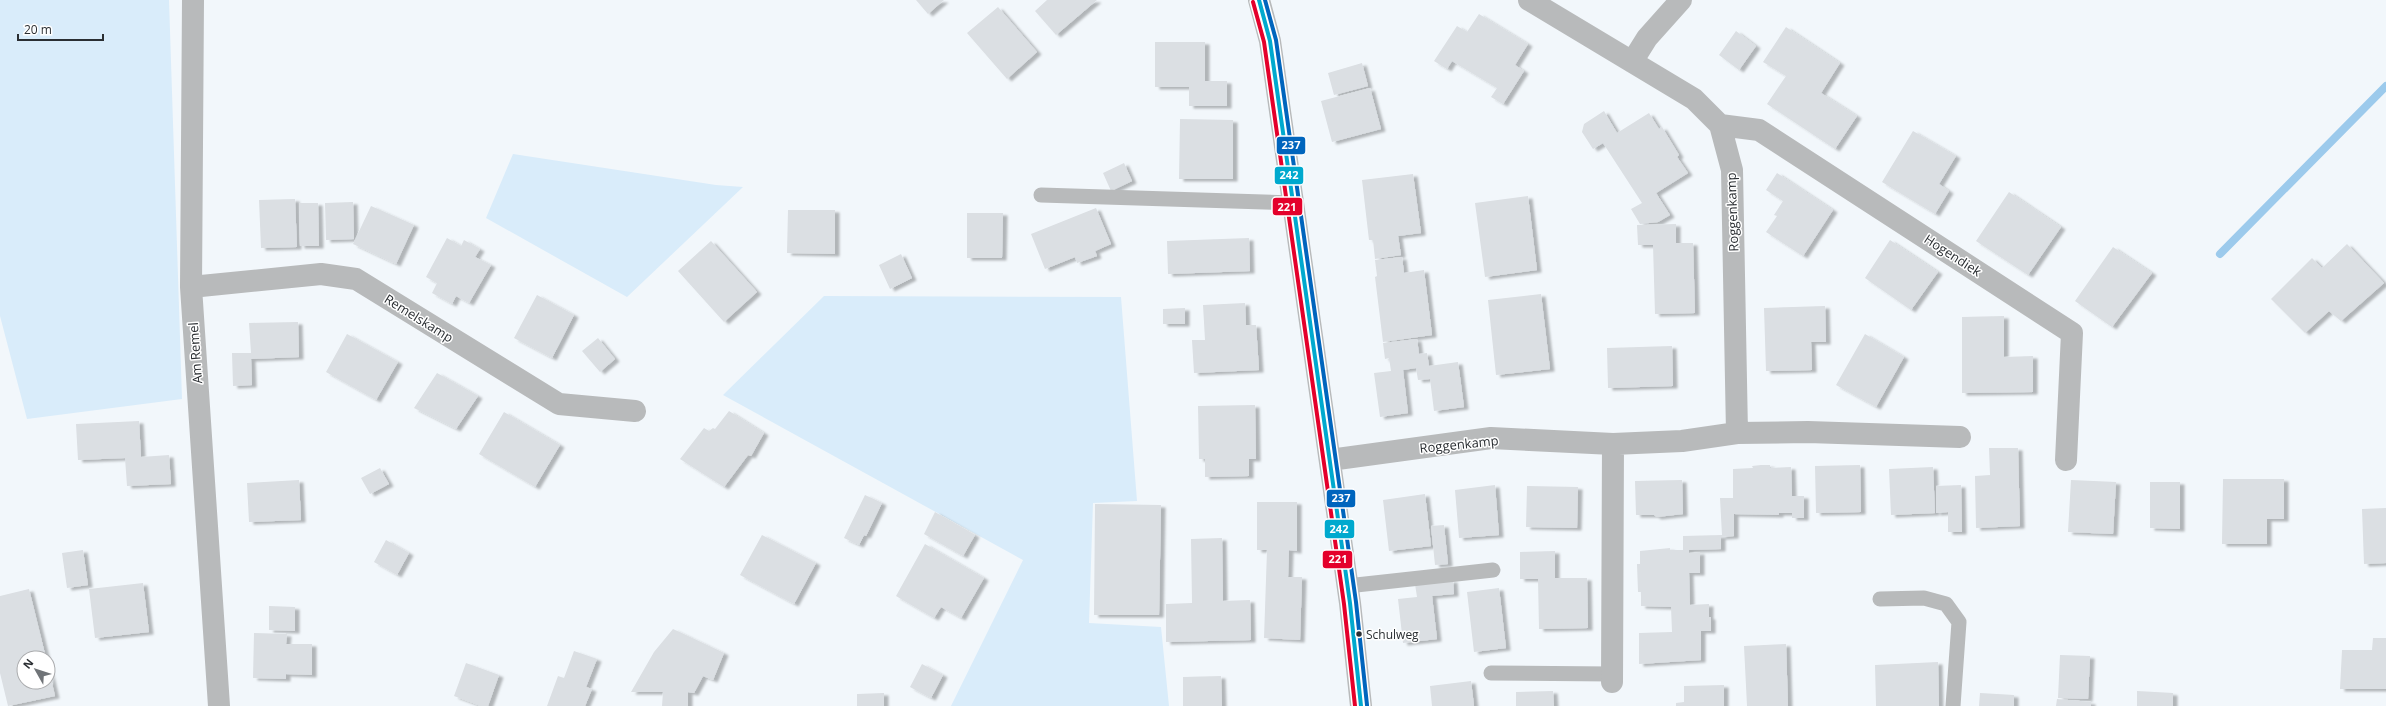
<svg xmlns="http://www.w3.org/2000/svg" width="2386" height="706" viewBox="0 0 2386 706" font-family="'Open Sans',sans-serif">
<defs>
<filter id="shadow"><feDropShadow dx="4.5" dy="2.5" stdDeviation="1" flood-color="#0004"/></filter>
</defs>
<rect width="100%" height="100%" fill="#f2f7fb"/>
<!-- green -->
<path fill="#d9ecfa" d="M0 0H169L182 399 27 419 0 316Z
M513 154 716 185 743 187 627 297 486 218Z
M824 296 1121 297 1137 501 1093 503 1089 623 1161 627 1169 706H951L1023 560 723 395Z"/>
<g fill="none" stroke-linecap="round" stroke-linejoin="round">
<!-- stream -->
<path stroke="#9ccaec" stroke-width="8" d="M2220 254 2386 86"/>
</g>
<!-- building -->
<path fill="#dbdfe3" filter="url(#shadow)" d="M916 0H944L928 14Z
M1047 0H1097L1056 35 1035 11Z
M998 7 1037 52 1007 79 967 33Z
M1479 14 1528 44 1515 65 1524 71 1503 104 1491 97 1497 88 1452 61 1447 69 1434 61 1457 26 1467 32Z
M1786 27 1840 63 1821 93 1857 116 1835 149 1767 104 1786 76 1763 62Z
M1736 31 1756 46 1739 70 1719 55Z
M1155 42H1205V81H1227V106H1189V87H1155Z
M1362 63 1368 86 1334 95 1328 73Z
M1370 88 1381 129 1332 142 1321 101Z
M1604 111 1617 133 1649 113 1659 129 1662 127 1679 155 1677 157 1688 173 1656 193 1670 215 1658 222 1640 224 1631 209 1642 203 1603 143 1593 149 1582 132 1584 124Z
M1180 119 1233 120V179H1179Z
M1913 131 1956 156 1939 184 1949 191 1935 214 1882 182Z
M1124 163 1132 181 1111 191 1103 173Z
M1777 173 1833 210 1803 256 1766 232 1777 216 1774 215 1783 201 1766 190Z
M1413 174 1421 233 1398 236 1401 255 1375 259 1373 240H1369L1362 180Z
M2009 192 2061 227 2028 275 1976 241Z
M1528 196 1537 270 1485 277 1475 203Z
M295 199 297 247 261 248 259 200Z
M353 202 354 239 326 240 325 203Z
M299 203H318L319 246H300Z
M371 206 414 225 396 264 353 244Z
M1096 208 1111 244 1095 251 1097 256 1077 263 1075 257 1045 269 1031 234Z
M788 210H835V254L787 253Z
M967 213H1003L1002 258H967Z
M1676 224V243H1693L1695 313 1655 314 1653 245H1638L1637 225Z
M447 238 461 246 464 240 480 249 475 257 491 265 469 303 456 296 452 304 432 293 437 283 426 277Z
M1249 238 1250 271 1168 274 1167 241Z
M1890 240 1938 272 1911 310 1865 278Z
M711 241 757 292 724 322 678 271Z
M2347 244 2384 283 2341 321 2329 311 2305 333 2271 299 2312 258 2322 268Z
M2113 247 2152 273 2112 327 2075 301Z
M901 254 912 278 890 289 879 265Z
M1402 257 1404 273 1424 270 1432 335 1383 342 1375 277 1377 276 1375 260Z
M1541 294 1550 369 1496 375 1488 300Z
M537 295 574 315 552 358 514 338Z
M1245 303 1246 325H1256L1259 370 1194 373 1192 340H1205L1203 305Z
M1825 306 1826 342H1811L1812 370 1766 371 1764 308Z
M1185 308V324H1163V309Z
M2004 316V357L2033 356V392L1962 393V317Z
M298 322 299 357 251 359 252 385 233 386 232 353H251L249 323Z
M347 334 398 362 376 400 326 372Z
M1865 334 1904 357 1876 407 1836 385Z
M598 338 615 359 600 372 582 351Z
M1417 339 1419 354 1427 353 1429 366 1458 362 1464 407 1434 411 1430 379 1418 380 1416 368 1403 370 1408 413 1380 417 1374 373 1391 371 1389 358 1385 359 1383 343Z
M1672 346 1673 386 1608 388 1607 348Z
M437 373 478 396 456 429 414 408Z
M1255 405 1256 459H1249V476L1205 477V459H1199L1198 406Z
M729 411 764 433 751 456 748 455 724 487 680 459 704 428 709 431 713 428 715 429Z
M504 412 560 445 535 487 479 454Z
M139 421 141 457 169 455 171 484 127 486 125 458 78 460 76 424Z
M1989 448H2018L2020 526 1976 528 1975 476 1990 475Z
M1761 465H1770V468L1791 467 1792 496H1804V518H1792V513H1779V515L1734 514V536L1721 537V549L1689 550V553L1700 552V573H1689L1690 605 1709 604V617H1711V631H1701V660L1639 664V633L1672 632 1671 607 1641 606V592H1638L1637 564H1640V551L1670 548V550H1683V536L1722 535 1720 498H1733V469L1753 468 1752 466Z
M1860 465 1861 512 1816 513 1815 466Z
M1933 467 1935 513 1891 515 1889 469Z
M380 468 389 484 370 494 361 478Z
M2223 479H2284V519H2267V544H2222Z
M299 480 301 520 249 522 247 483Z
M1682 480 1683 514 1657 517 1654 515H1636L1635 481Z
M2071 480 2116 482 2113 534 2068 532Z
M2150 482H2180V529L2150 528Z
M1495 485 1499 535 1459 538 1455 490Z
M1961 485 1962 532H1948V512L1936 513V486Z
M1527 486 1578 487 1577 528 1526 527Z
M1425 494 1431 546 1389 551 1383 500Z
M865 495 882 503 866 536 864 535 859 545 844 538Z
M1257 502H1297V551L1289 550 1288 577H1302L1300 640 1264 638 1267 550H1257Z
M1095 504 1161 505 1159 615H1094Z
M2386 508V563L2364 564 2362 509Z
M935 512 975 535 963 556 924 534Z
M1444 525 1448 564 1435 565 1431 526Z
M762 535 816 563 794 604 740 575Z
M1222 538 1223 601 1250 600 1251 640 1166 642V604L1192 603 1191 539Z
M386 540 409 553 397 575 374 562Z
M925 544 984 578 961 618 941 607 934 618 896 596Z
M83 550 88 585 67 588 62 553Z
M1555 551V578H1587L1588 628 1539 629 1538 579H1520V552Z
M1453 580 1454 594 1432 596 1437 639 1403 643 1398 599 1417 597 1415 584Z
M143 583 149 632 95 638 89 589Z
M1499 588 1506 648 1474 652 1467 592Z
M29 589 46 658H24V682H48L49 670 55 696 8 706 0 673V596Z
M269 606 295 607V631L269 630Z
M673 629 724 653 713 680 703 676 694 693 688 692V706H662L663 692H631L654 652Z
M254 633 287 634 286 644H312V675L286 674V679L253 678Z
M2373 638H2386V689H2340L2342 650H2372Z
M1786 644 1788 706H1747L1744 646Z
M574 651 597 659 586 687 592 689 585 706H547L558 676 564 678Z
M2060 655 2090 656 2088 699 2058 698Z
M1938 662 1939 706H1876L1875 665Z
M466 663 499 675 488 706H481L454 696Z
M922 664 943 675 931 698 910 687Z
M1221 676 1222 706H1183V677Z
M1471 681 1474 706H1432L1430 686Z
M1724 685V706H1676V703L1684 702V686Z
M1553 691 1554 706H1516V692Z
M2137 691 2173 693V706H2137Z
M884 693V706H857V694Z
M1980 693 2014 695V706H1979Z
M2057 699 2091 702V706H2056Z"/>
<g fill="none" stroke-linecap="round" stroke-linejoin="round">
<!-- lane -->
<path stroke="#b8babb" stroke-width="15" d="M1041 195 1293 203
M1347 586 1493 570
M1880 599 1924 598 1946 604 1959 622 1953 706
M1491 673 1612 674"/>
<!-- street -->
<path stroke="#b8babb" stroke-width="22" d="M193 0 191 287 219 706
M1259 0 1270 41 1350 603 1361 706
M1529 0 1694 99 1720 125 1732 170 1737 433 1808 432 1960 437
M1632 62 1647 38 1681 0
M1720 125 1759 130 2072 333 2066 460
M191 287 321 274 356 279 559 404 635 411
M1330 460 1491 438 1613 444 1682 441 1737 433
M1612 682 1613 444"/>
<!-- bus-1 casing -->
<g stroke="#fff" stroke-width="7">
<path id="bus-1" d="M1259 0 1270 41 1350 603 1361 706"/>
</g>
<!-- bus-2 casing -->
<g stroke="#fff" stroke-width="7">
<path id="bus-2" d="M1253 2 1264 42 1344 604 1355 706"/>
</g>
<!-- bus-3 casing -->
<g stroke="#fff" stroke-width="7">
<path id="bus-3" d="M1265 0 1276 40 1356 602 1367 705"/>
</g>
<!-- bus-1 -->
<use href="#bus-1" stroke="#00a9ce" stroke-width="4"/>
<!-- bus-2 -->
<use href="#bus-2" stroke="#e4002b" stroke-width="4"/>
<!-- bus-3 -->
<use href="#bus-3" stroke="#0065bd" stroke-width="4"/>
</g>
<!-- markers -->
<circle fill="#2a2e32" stroke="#fff" stroke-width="1.5" cx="1359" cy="634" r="3.5"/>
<g text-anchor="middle" stroke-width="3" stroke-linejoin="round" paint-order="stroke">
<!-- bus labels -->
<g font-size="12" fill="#2a2e32" stroke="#fff" text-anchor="start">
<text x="1366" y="639">Schulweg</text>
</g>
<!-- street labels -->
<g font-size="13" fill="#2a2e32" stroke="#fff">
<text transform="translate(1732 212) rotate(-92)" y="5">Roggenkamp</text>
<text transform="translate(1953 255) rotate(33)" y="5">Hogendiek</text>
<text transform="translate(419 318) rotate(32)" y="5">Remelskamp</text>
<text transform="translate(195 353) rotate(-94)" y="5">Am Remel</text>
<text transform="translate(1459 444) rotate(-6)" y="5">Roggenkamp</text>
</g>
</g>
<g stroke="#fff" stroke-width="1.5">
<rect x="1276" y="136" width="30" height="19" rx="4" fill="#0065bd"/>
<rect x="1274" y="166" width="30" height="19" rx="4" fill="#00a9ce"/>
<rect x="1272" y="197" width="31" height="19" rx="4" fill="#e4002b"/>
<rect x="1326" y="489" width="30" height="19" rx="4" fill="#0065bd"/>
<rect x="1324" y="519" width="31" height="20" rx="4" fill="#00a9ce"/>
<rect x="1322" y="550" width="31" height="19" rx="4" fill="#e4002b"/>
</g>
<g font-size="11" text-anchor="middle" font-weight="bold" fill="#fff">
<text x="1291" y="149">237</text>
<text x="1289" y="179">242</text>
<text x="1287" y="211">221</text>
<text x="1341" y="502">237</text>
<text x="1339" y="533">242</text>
<text x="1338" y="563">221</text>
</g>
<!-- north arrow -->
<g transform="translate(36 670) rotate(309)"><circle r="19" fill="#ffffff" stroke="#aaabad"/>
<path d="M0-3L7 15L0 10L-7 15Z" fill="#707478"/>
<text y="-6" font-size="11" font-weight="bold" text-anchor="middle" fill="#2a2e32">N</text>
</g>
<!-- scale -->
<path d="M18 34v6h85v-6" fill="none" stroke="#2a2e32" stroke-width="2"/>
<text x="24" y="34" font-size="12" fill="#2a2e32" stroke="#ffffff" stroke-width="3" paint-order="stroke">20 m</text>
</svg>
